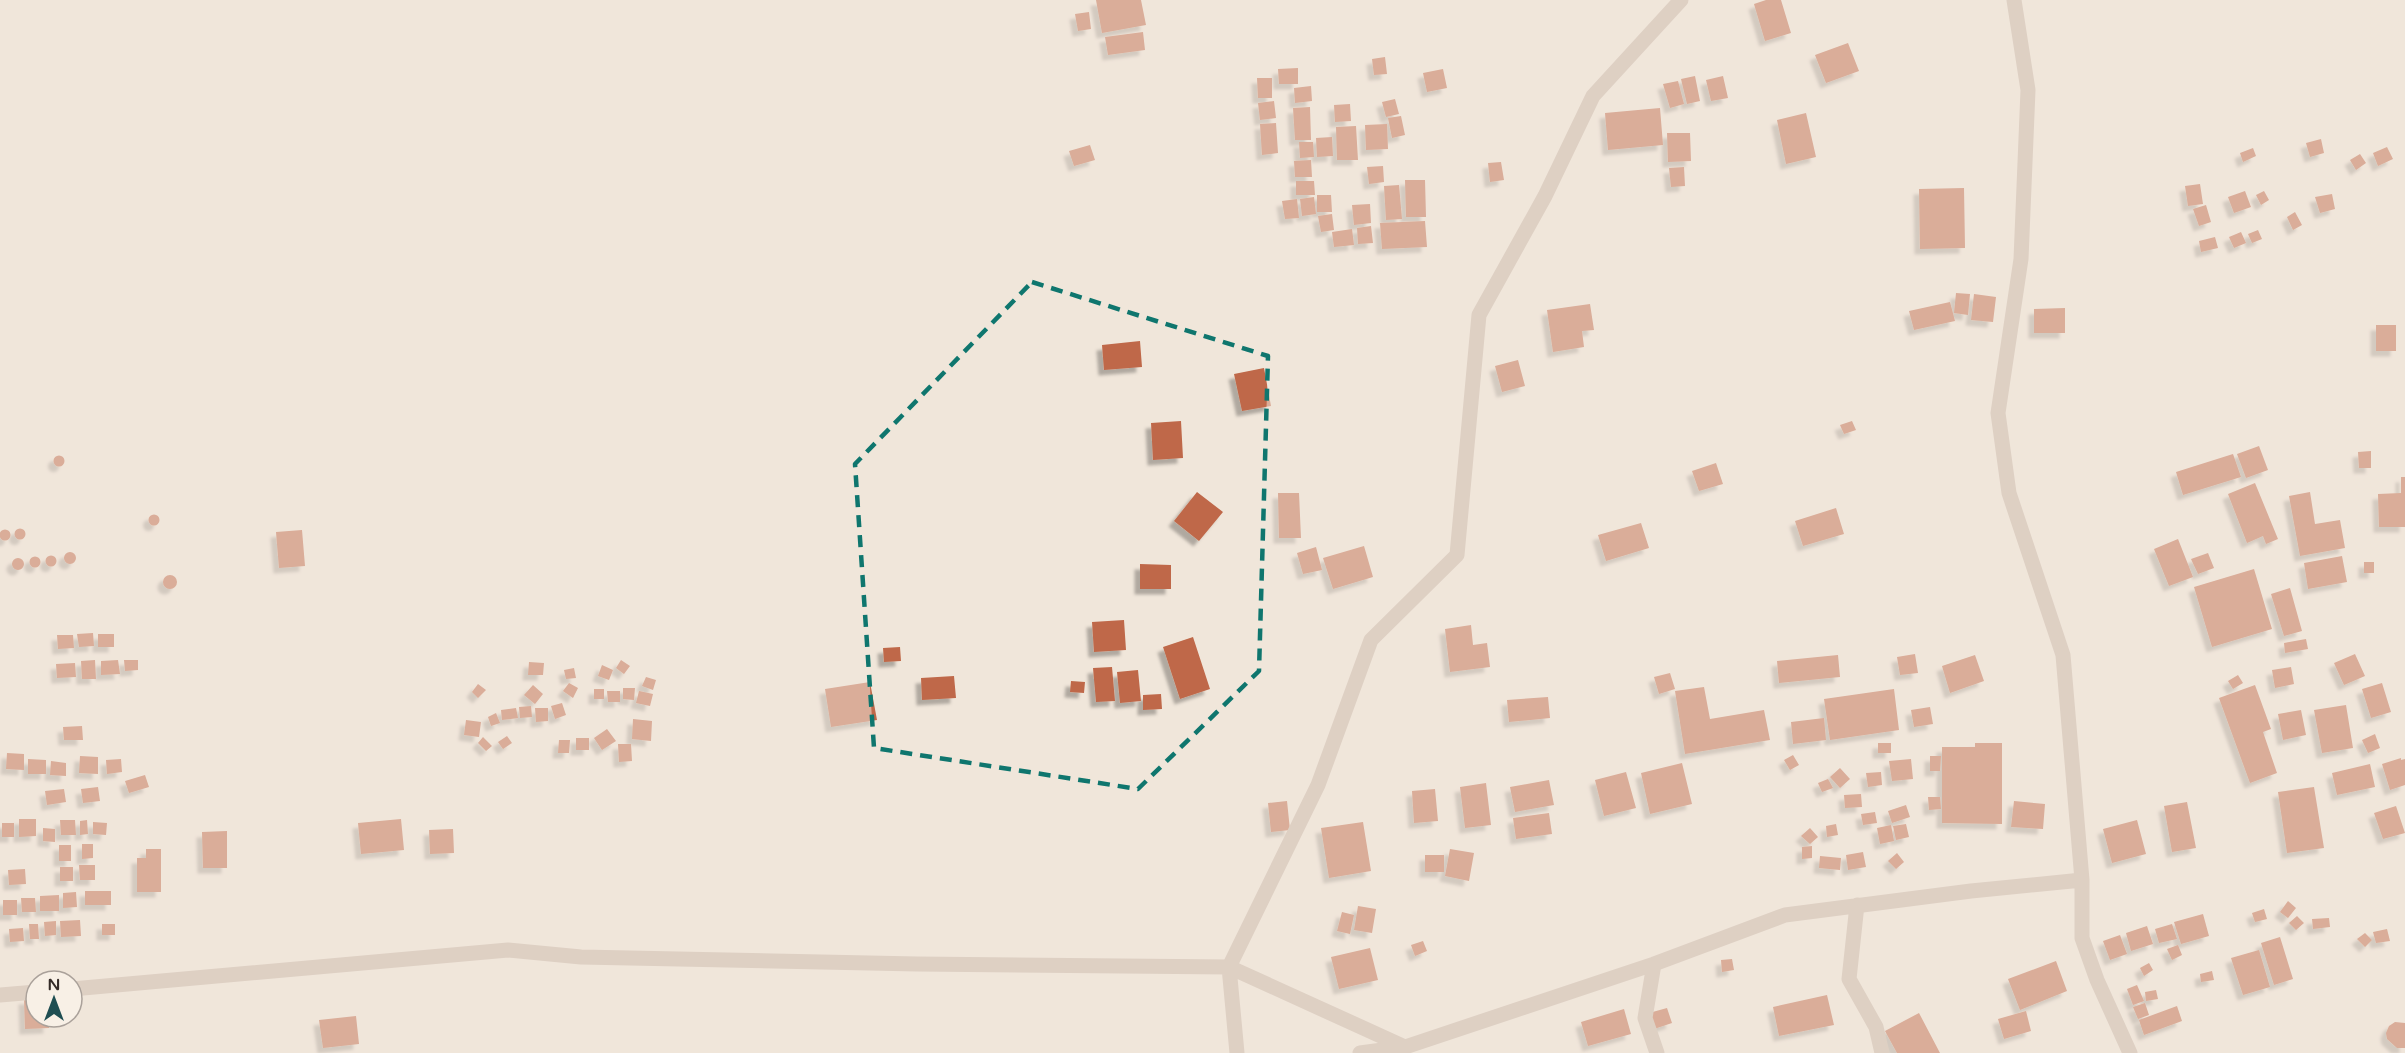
<svg xmlns="http://www.w3.org/2000/svg" width="2405" height="1053" viewBox="0 0 2405 1053" font-family="'Varela Round',sans-serif">
<defs>
<filter id="shadow"><feDropShadow dx="-5.5" dy="5.5" stdDeviation="1.5" flood-color="#0004"/></filter>
</defs>
<rect width="100%" height="100%" fill="#f0e6da"/>
<!-- building -->
<path fill="#bf6849" filter="url(#shadow)" d="M1096 0H1141L1146 25 1102 33Z
M1766 0H1781L1791 33 1765 41 1754 4Z
M1089 12 1091 29 1078 31 1075 14Z
M1143 32 1145 50 1108 55 1105 37Z
M1848 43 1859 71 1826 83 1815 55Z
M1385 57 1387 74 1374 75 1372 59Z
M1298 68V84H1279L1278 69Z
M1443 69 1447 88 1427 92 1423 73Z
M1695 76 1700 101 1687 104 1681 79Z
M1723 76 1728 98 1711 101 1706 80Z
M1257 78H1272V98H1258Z
M1678 81 1684 104 1670 108 1663 84Z
M1311 86 1312 101 1295 103 1294 88Z
M1395 99 1399 114 1386 117 1382 102Z
M1274 101 1276 118 1260 120 1258 103Z
M1350 104 1351 121 1335 122 1334 105Z
M1310 107 1311 140H1295L1293 108Z
M1660 108 1663 145 1608 150 1605 113Z
M1806 113 1816 157 1786 164 1777 120Z
M1401 116 1405 135 1392 138 1388 118Z
M1276 123 1278 153 1262 155 1260 124Z
M1387 124 1388 149 1366 150 1365 125Z
M1356 126 1358 160H1337L1336 127Z
M1667 133H1690L1691 161 1668 162Z
M1332 137 1333 156 1317 157 1316 138Z
M2321 139 2324 153 2310 157 2306 143Z
M1299 142H1313L1314 157 1300 158Z
M1090 145 1095 160 1074 166 1069 151Z
M2387 147 2393 159 2378 166 2373 153Z
M2253 148 2256 156 2243 162 2240 153Z
M2360 154 2366 163 2356 170 2350 160Z
M1311 160 1312 177H1295L1294 161Z
M1501 162 1504 180 1490 182 1488 163Z
M1383 166 1384 182 1369 184 1367 167Z
M1684 167 1685 186 1671 187 1669 168Z
M1405 180H1425L1426 217H1406Z
M1296 181H1314L1315 195H1296Z
M2200 184 2203 204 2188 206 2185 186Z
M1399 185 1402 219 1386 220 1384 186Z
M1964 188 1965 248 1920 249 1919 189Z
M2245 191 2251 207 2234 213 2228 197Z
M2264 191 2269 200 2261 205 2256 195Z
M2332 194 2335 209 2320 213 2315 197Z
M1317 195H1331L1332 212H1317Z
M1314 197 1316 214 1302 216 1300 199Z
M1297 199 1299 218 1285 219 1282 201Z
M1370 204 1371 223 1354 225 1352 205Z
M2206 205 2211 222 2199 226 2193 209Z
M2295 212 2302 225 2293 230 2287 217Z
M1332 214 1334 230 1321 232 1318 216Z
M1425 221 1427 247 1382 249 1380 223Z
M1371 226 1373 243 1358 244 1357 228Z
M1352 229 1354 245 1334 247 1332 232Z
M2258 230 2262 239 2252 243 2248 234Z
M2241 232 2246 243 2234 248 2229 237Z
M2215 237 2218 248 2201 252 2199 241Z
M1956 293 1970 294 1968 315 1954 313Z
M1974 294 1996 297 1993 322 1971 320Z
M1950 302 1955 321 1914 330 1909 311Z
M1590 304 1594 330 1582 331 1584 347 1553 352 1547 310Z
M2065 308V333H2034V309Z
M2376 325H2396V351H2376Z
M1140 341 1142 367 1104 370 1102 345Z
M1518 360 1525 386 1502 392 1495 366Z
M1264 368 1271 406 1242 411 1234 374Z
M1181 421 1183 458 1153 460 1151 423Z
M1852 421 1856 430 1844 434 1840 425Z
M2259 446 2268 470 2246 478 2237 454Z
M2371 451V468H2359L2358 452Z
M2233 454 2241 477 2183 495 2176 472Z
M53.5 461a5.5 5.5 0 1 1 11 0a5.5 5.5 0 1 1-11 0Z
M1716 463 1723 484 1699 491 1692 471Z
M2401 477H2405V527H2379L2378 494 2401 493Z
M2255 483 2278 539 2266 544 2263 536 2247 543 2228 494Z
M1197 492 1223 512 1199 541 1174 521Z
M2310 492 2315 524 2340 520 2345 548 2300 556 2289 496Z
M1278 493H1299L1301 538H1279Z
M1836 508 1844 534 1803 546 1795 521Z
M148.5 520a5.5 5.5 0 1 1 11 0a5.5 5.5 0 1 1-11 0Z
M1641 523 1649 548 1606 561 1598 535Z
M14.5 534a5.5 5.5 0 1 1 11 0a5.5 5.5 0 1 1-11 0Z
M-0.5 535a5.5 5.5 0 1 1 11 0a5.5 5.5 0 1 1-11 0Z
M302 530 305 566 279 568 276 532Z
M2178 539 2193 577 2169 586 2154 549Z
M1364 546 1373 577 1333 589 1323 558Z
M1316 547 1322 570 1303 574 1297 553Z
M64 558a6 6 0 1 1 12 0a6 6 0 1 1-12 0Z
M2208 553 2214 568 2198 574 2191 559Z
M45.5 561a5.5 5.5 0 1 1 11 0a5.5 5.5 0 1 1-11 0Z
M2342 556 2347 582 2308 589 2304 563Z
M29.5 562a5.5 5.5 0 1 1 11 0a5.5 5.5 0 1 1-11 0Z
M12 564a6 6 0 1 1 12 0a6 6 0 1 1-12 0Z
M2364 562H2374V573H2364Z
M1140 564 1171 565V589H1140Z
M2254 569 2272 629 2212 647 2194 587Z
M163 582a7 7 0 1 1 14 0a7 7 0 1 1-14 0Z
M2290 588 2302 631 2284 636 2271 594Z
M1124 620 1126 650 1094 652 1092 622Z
M1471 625 1473 645 1487 643 1490 667 1450 672 1445 629Z
M93 633 94 646 79 647 77 634Z
M98 634H114V647H98Z
M57 635H73L74 648 58 649Z
M1193 637 1210 689 1180 699 1163 647Z
M2306 639 2308 649 2285 653 2284 643Z
M900 647 901 661 884 662 883 648Z
M1915 654 1918 673 1900 675 1897 657Z
M2355 654 2365 676 2344 685 2334 663Z
M1838 655 1840 677 1779 683 1777 661Z
M1975 655 1984 681 1950 693 1942 666Z
M95 660 96 679H82L81 661Z
M118 660 120 674 101 675V661Z
M124 660H138V670L125 671Z
M621 660 630 666 624 674 616 668Z
M529 662 544 663 543 675H528Z
M75 663 76 677 57 678 56 664Z
M602 665 613 670 609 680 598 676Z
M1112 667 1115 701 1096 702 1093 668Z
M2291 667 2294 684 2275 688 2272 670Z
M574 668 576 678 566 679 564 670Z
M1138 670 1141 701 1120 703 1117 672Z
M1670 673 1675 689 1659 694 1654 677Z
M2238 675 2243 683 2233 689 2228 681Z
M954 676 956 698 922 700 921 678Z
M646 677 656 680 653 690 642 686Z
M1071 681 1085 682 1084 693 1070 692Z
M870 682 877 720 831 727 825 689Z
M569 683 578 688 573 698 563 691Z
M2382 683 2391 712 2371 718 2362 689Z
M478 684 486 690 478 698 472 692Z
M533 685 543 694 535 704 524 695Z
M2255 685 2271 729 2263 732 2277 773 2250 783 2219 698Z
M1704 687 1710 719 1764 710 1770 740 1685 754 1675 691Z
M623 688H635L634 700 623 699Z
M594 689H604V699H594Z
M1894 689 1899 730 1830 740 1824 699Z
M607 691H620V702H608Z
M639 691 653 694 650 706 636 703Z
M1161 694 1162 709 1143 710V695Z
M1548 697 1550 718 1509 722 1507 700Z
M562 703 566 715 555 719 551 706Z
M2346 705 2353 748 2322 753 2314 710Z
M531 706 532 717 520 718 519 707Z
M1930 707 1933 724 1914 727 1911 710Z
M516 708 518 718 502 720 501 710Z
M535 708H548V721L536 722Z
M2301 710 2306 735 2283 740 2278 714Z
M496 713 500 723 491 726 488 717Z
M1824 718 1826 740 1793 744 1791 722Z
M633 719 652 721 651 741 632 739Z
M466 720 481 722 479 737 464 735Z
M82 726 83 740H64L63 727Z
M607 729 616 741 602 750 594 738Z
M2375 734 2380 748 2368 753 2362 740Z
M507 736 512 743 503 749 498 742Z
M483 737 492 746 486 751 478 743Z
M576 738H589V750H576Z
M559 740H570L569 753H558Z
M1878 743H1891V753H1878Z
M1975 743H2002V824L1942 823V747H1975Z
M618 744H631L632 761 619 762Z
M7 753 24 754V770L6 769Z
M1793 755 1799 765 1790 770 1784 760Z
M80 756 98 757V774L79 773Z
M1930 756H1941L1940 771H1930Z
M2401 758V760L2405 759V785L2390 790 2382 764Z
M28 759 46 760V774H28Z
M121 759 122 772 107 774 106 760Z
M1911 759 1913 779 1892 781 1889 761Z
M51 761 66 763V776L50 775Z
M1682 763 1692 804 1650 814 1641 773Z
M2370 764 2375 787 2337 795 2332 773Z
M1840 768 1850 779 1840 788 1830 777Z
M1626 772 1636 808 1604 816 1595 780Z
M1881 772 1882 785 1868 787 1866 773Z
M145 775 149 787 129 793 125 781Z
M1828 779 1833 788 1822 792 1818 783Z
M1549 780 1554 805 1515 812 1510 787Z
M1486 783 1491 825 1465 828 1460 787Z
M98 787 100 801 83 803 81 789Z
M2314 787 2324 848 2287 853 2278 792Z
M64 789 66 802 47 805 45 791Z
M1435 789 1438 821 1414 823 1412 791Z
M1861 794 1862 807 1845 808 1844 795Z
M1928 797H1940L1941 809 1929 810Z
M1287 801 1290 830 1271 832 1268 803Z
M2014 801 2045 804 2043 829 2011 827Z
M2187 802 2196 848 2172 852 2164 806Z
M1906 805 1910 817 1892 823 1888 811Z
M2396 806 2405 833 2383 839 2374 813Z
M1875 812 1877 823 1863 825 1861 814Z
M1549 813 1552 834 1516 839 1513 818Z
M19 819H36V836L19 837Z
M401 819 404 850 361 854 358 823Z
M60 820H75L76 835H61Z
M87 820 88 834 80 835V821Z
M2137 820 2146 854 2112 863 2103 829Z
M93 822 107 823 106 835 93 834Z
M1363 822 1371 871 1329 878 1321 828Z
M2 823H14V837H2Z
M1836 824 1838 835 1827 837 1826 826Z
M1906 824 1909 837 1896 840 1893 826Z
M1891 825 1894 841 1880 844 1877 828Z
M43 828 55 829V842L43 841Z
M1810 828 1818 837 1810 844 1801 836Z
M453 829 454 853 430 854 429 830Z
M227 831V868H203L202 832Z
M82 844H93V858L82 859Z
M59 845H71V861H59Z
M1812 846V858L1802 859V847Z
M146 849H161V892H137V858H146Z
M1450 849 1474 853 1469 881 1445 876Z
M1863 852 1866 867 1848 870 1846 855Z
M1897 853 1904 862 1896 869 1888 861Z
M1425 855H1444V872H1425Z
M1820 856 1841 858 1840 870 1819 868Z
M79 865H95V880H80Z
M60 867H73V881H60Z
M25 869 26 884 9 885 8 870Z
M85 891H111V905H85Z
M76 892 77 907 63 908V893Z
M59 895V911H40V896Z
M21 898H35L36 912H22Z
M3 900H17V915H3Z
M2288 901 2296 908 2288 918 2280 912Z
M1358 906 1376 909 1372 933 1354 930Z
M2264 909 2267 919 2255 922 2252 913Z
M1342 912 1354 915 1350 934 1337 931Z
M2203 914 2209 936 2181 944 2174 922Z
M2297 916 2304 923 2296 930 2289 923Z
M2329 918 2330 927 2313 929 2312 919Z
M80 920 81 936 61 937 60 921Z
M56 921V935L45 936 44 922Z
M29 924H38L39 939H30Z
M102 924H115V935H102Z
M2172 924 2177 939 2159 943 2155 929Z
M2147 926 2153 944 2131 951 2126 933Z
M23 928 24 941 10 942 9 929Z
M2387 929 2390 941 2376 943 2373 932Z
M2365 933 2372 940 2365 947 2357 939Z
M2120 935 2127 954 2110 960 2103 941Z
M2280 937 2293 979 2274 985 2261 943Z
M1423 941 1427 951 1415 956 1411 945Z
M2178 945 2182 955 2172 960 2167 949Z
M1370 948 1378 980 1339 989 1331 957Z
M2259 950 2270 987 2243 995 2231 958Z
M1732 959 1734 970 1722 972 1721 960Z
M2056 961 2067 991 2020 1010 2008 979Z
M2149 963 2153 970 2144 976 2140 968Z
M2212 971 2214 980 2201 982 2200 974Z
M2137 985 2144 1001 2133 1005 2127 989Z
M2156 990 2158 999 2146 1001 2145 992Z
M1827 995 1834 1025 1779 1036 1773 1007Z
M24 999H36V1017H48L49 1028 25 1029Z
M2145 1003 2149 1015 2138 1019 2133 1007Z
M2177 1006 2182 1021 2144 1035 2139 1020Z
M1667 1008 1672 1023 1654 1029 1649 1013Z
M1624 1009 1631 1034 1588 1046 1581 1022Z
M2026 1011 2031 1031 2004 1039 1998 1019Z
M1919 1013 1940 1053H1897L1885 1031Z
M356 1016 359 1044 323 1048 319 1020Z
M2395 1022 2405 1023V1048H2397L2387 1039 2386 1033 2389 1026Z"/>
<g fill="none" stroke-linecap="round" stroke-linejoin="round">
<!-- minor -->
<path stroke="#c7b6a7" stroke-width="15" d="M2014 0 2028 90 2021 259 1998 413 2009 493 2063 655 2082 880V938L2097 980 2130 1053
M1857 905 1849 979 1876 1027 1882 1053
M1654 964 1645 1018 1657 1053
M72 989 508 950 581 957 917 964 1229 967 1405 1047
M0 995 36 992
M1237 1053 1229 967 1318 785 1371 640 1457 555 1479 315 1545 196 1593 96 1681 0
M1360 1053 1405 1047 1654 964 1785 915 1971 891 2082 880"/>
</g>
<!-- marked area -->
<path d="M0 0H2405V1053H0ZM1032 282 1268 356 1259 671 1138 789 874 748 855 464Z" fill="#f0e6da" fill-opacity=".55" fill-rule="evenodd"/>
<path fill="none" stroke="#0f766e" stroke-width="4.5" stroke-dasharray="12 8" stroke-linejoin="round" d="M1032 282 1268 356 1259 671 1138 789 874 748 855 464Z"/>
<!-- north arrow -->
<g transform="translate(54 999)"><circle r="28" fill="#f8f0e6" stroke="#aaa19a" stroke-width="1.5"/>
<path d="M0-4.5L10 22L0 15L-10 22Z" fill="#1f4e52"/>
<text y="-9" font-size="16" font-weight="bold" text-anchor="middle" fill="#342b27">N</text>
</g>
</svg>
